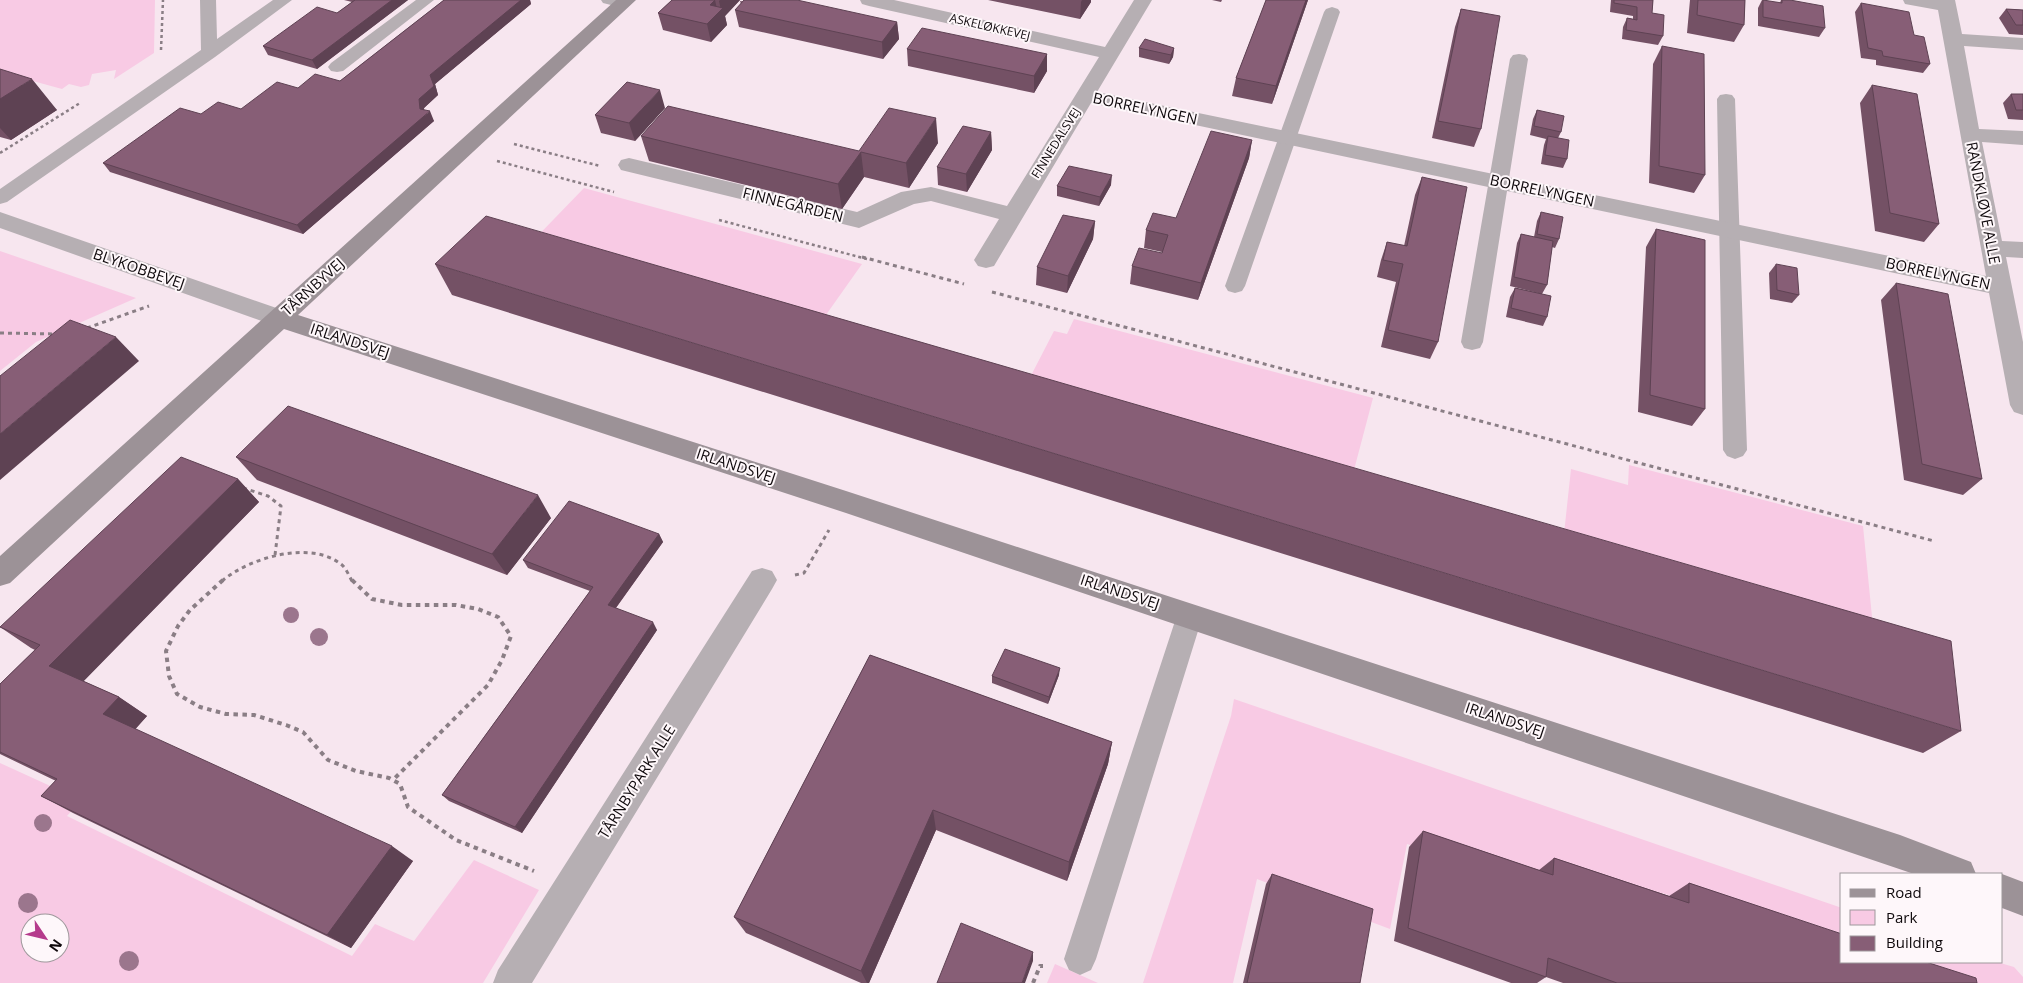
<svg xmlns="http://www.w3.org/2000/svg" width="2023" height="983" viewBox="0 0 2023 983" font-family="'Open Sans',sans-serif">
<rect width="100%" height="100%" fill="#f7e6ef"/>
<!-- green -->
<path fill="#f8cae4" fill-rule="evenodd" d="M0 0H155L154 53 114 79 116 70 92 74 89 85 81 87 69 84 62 89 0 72Z
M584 188 862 264 816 329 1023 391 1054 331 1067 334 1074 319 1373 398 1350 485 523 251Z
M0 251 136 298 36 342 0 371Z
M1629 465 1863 526 1874 637 1563 543 1571 469 1628 485Z
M1234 699 1842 908V952L1662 893 1660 910 1532 884 1407 844 1390 929 1257 879 1233 983H1143L1231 716Z
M0 763 81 800 67 816 352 956 375 924 414 941 474 860 539 890 483 983H0ZM30 923H60V953H30Z
M1872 962H1997L2014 967 2023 977V983H1937Z
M1055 964 1098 983H1047Z"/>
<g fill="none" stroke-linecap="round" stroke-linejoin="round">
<!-- path-far2 -->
<path stroke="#8a7e85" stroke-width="2.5" stroke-dasharray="3 3" stroke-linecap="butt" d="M161 50 163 0
M514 144 600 166
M0 153 80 103
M497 161 614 192
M719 220 867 259"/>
<!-- path-far1 -->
<path stroke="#8a7e85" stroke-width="3" stroke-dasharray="4 4" stroke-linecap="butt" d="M862 257 964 284
M992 292 1934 541
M87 328 149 306
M0 333 57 334
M243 488 268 496 281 506 275 555
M795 575 804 573 829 530
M222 581C249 558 311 539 342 565 346 568 349 576 352 581"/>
<!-- path -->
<path stroke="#8a7e85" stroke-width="4" stroke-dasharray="4.5 4.5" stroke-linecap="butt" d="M223 580 190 610 178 626 166 651 169 676 177 694 200 707 226 714 254 715 286 725 303 732 328 760 356 771 389 778 400 784 408 807 456 840 534 871
M352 580 372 599 402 605H456L478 609 498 617 511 636 502 660 488 685 393 780
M1033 983 1040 966H1043"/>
<!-- lane -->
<path fill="#b6afb3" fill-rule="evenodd" d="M200 0H216L217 39 273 0H292L215 57 7 202 0 204V189L201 50Z
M416 0H434L343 71 337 72 331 71 328 67 331 63Z
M601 0H629L631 3 629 6 623 8 603 3Z
M1332 7 1338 9 1340 12 1245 286 1242 291 1235 293 1228 291 1225 286 1324 12 1326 9Z
M1519 54 1525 55 1528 59 1483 342 1480 348 1472 350 1464 348 1461 342 1510 59 1513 55Z
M1726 94 1732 95 1735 99 1747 450 1743 456 1735 459 1727 456 1723 450 1717 99 1720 95Z
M1190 604 1199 607 1203 615 1096 959 1091 970 1080 975 1069 970 1064 959 1177 615 1181 607Z"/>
<!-- street -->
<path fill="#b6afb3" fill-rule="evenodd" d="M860 0H894L1105 47 1134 0H1152L1097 92 1986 276 1938 10 1905 4 1903 0H1955L1962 34 2023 38V50L1964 46 1979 129 2023 131V145L1982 142 2002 241 2023 242V258L2006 257 2023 342V415L2014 412 2010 405 1989 293 1091 103 994 266 986 268 978 266 974 260 999 219 931 201 914 204 859 228 621 170 618 165 621 160 629 158 857 212 901 192 931 187 1007 206 1099 57 869 6 862 4Z
M0 212 288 312 291 318 288 324 279 327 270 324 0 228Z
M762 568 772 571 777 580 772 589 532 983H493L498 970 752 571Z"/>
<!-- secondary -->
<path fill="#9c9297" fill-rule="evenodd" d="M616 0H636L298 315 846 491 1900 835 1971 862 1976 874H1914L846 513 284 329 10 583 0 586V556Z
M2001 874H2002L2023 882V916L2002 908Z"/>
</g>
<!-- trees -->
<g fill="#9b768d">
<circle cx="291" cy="615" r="8"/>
<circle cx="319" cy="637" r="9"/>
<circle cx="43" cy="823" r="9"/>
<circle cx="28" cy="903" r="10"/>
<circle cx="129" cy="961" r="10"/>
</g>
<!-- wall -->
<path fill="#745165" d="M344 0H408L317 69 268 55 263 46 337 13 352 2Z
M444 0H530L531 4 435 84 438 95 424 108V110L434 121 303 234 110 172 103 163 201 114 241 109 340 81Z
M672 0H740L725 16 727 25 711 42 663 30 658 13Z
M988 0H1091V2L1080 19Z
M1212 0H1222L1221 2Z
M1266 0H1308L1272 104 1232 96 1236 78Z
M1611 0H1653L1652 13 1663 36 1658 45 1622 39 1623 27 1627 18 1633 19V16L1610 12Z
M1690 0H1745L1744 25 1734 42 1687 33Z
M1762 0 1780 3 1781 0H1790L1825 28 1819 37 1758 26V8Z
M740 1 897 22 899 39 883 59 739 27 735 10 741 4Z
M1861 3 1914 35 1930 64 1923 73 1876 65V60L1861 58 1855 12Z
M1461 9 1481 129 1474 147 1432 138 1455 27Z
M2006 9 2023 10V35L2009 34 1999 18Z
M1662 46 1705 175 1694 193 1649 183 1653 64Z
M1139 48H1174L1173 57 1169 64 1139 57Z
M907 49 1047 54V71L1034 93 908 66Z
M0 69 57 110 11 140 0 137Z
M1872 85 1939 224 1924 242 1875 231 1860 103Z
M2011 94H2023V120L2008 119 2003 103Z
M665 108 635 141 601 133 595 115Z
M1537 110 1561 132 1558 138 1567 159 1563 168 1541 164 1544 145 1546 139 1530 135 1533 119Z
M991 132 992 150 967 192 938 185 937 167Z
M641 136 859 151 938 143 909 188 864 177 842 209 649 161Z
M1252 140 1249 158 1198 300 1130 284 1132 266 1162 253V252L1144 248 1146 230 1176 218Z
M1422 177 1438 342 1430 359 1381 347 1396 282 1377 277 1381 260 1387 242 1404 246 1415 195Z
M1111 185 1099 206 1057 196V186Z
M1541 212 1559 239 1555 248 1552 247 1547 285 1542 294 1547 317 1543 326 1506 317 1510 297 1515 288 1542 294 1510 286 1517 243 1521 234 1534 237 1537 221Z
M1095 221 1093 239 1067 293 1036 285 1037 267Z
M1656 229 1705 409 1692 426 1638 412 1646 247Z
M435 264 1961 731 1923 753 452 295Z
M1776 264 1799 295 1792 303 1770 299 1769 273Z
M1896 283 1982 479 1963 495 1904 480 1881 300Z
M236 457 551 518 507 575 257 480Z
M238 479 259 502 83 681 119 697 147 716 135 729 413 861 351 948 73 813 41 796 56 781 0 754V684L35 650 31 648 0 627Z
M659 534 663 542 616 608 657 630 522 833 449 801 442 795 590 591 528 568 523 560Z
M870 655 1112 742 1108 764 1067 881 936 830 869 983H861L746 933 734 917Z
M1059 675 1048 704 992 683V676Z
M1423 831 1539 870 1554 858 1669 896 1689 883 1977 983H1563L1546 977 1537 983H1511L1394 941 1409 847Z
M1272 874 1360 983H1243L1266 884Z"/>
<!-- shaded-wall -->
<path fill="#5e4253" d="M392 0H408L317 69 312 60Z
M521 0H530L531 4 435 84 438 95 424 108 425 116 430 111 434 121 303 234 297 225 420 109 419 99 430 75Z
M715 0 718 13 721 10 719 1 720 0H740L725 16 727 25 711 42 707 24 710 5Z
M1082 0H1091V2L1080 19 1081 2Z
M1306 0H1308L1272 104 1276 86Z
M897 22 899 39 883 59 882 42Z
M1174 48 1173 57 1169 64 1171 55Z
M1047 54V71L1034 93V76Z
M32 79 57 110 11 140 0 128V99Z
M660 90 665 108 635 141 629 123Z
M936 118 938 143 909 188 906 163Z
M991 132 992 150 967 192 966 174Z
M1252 140 1249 158 1198 300 1201 283Z
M861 152 864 177 842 209 838 184Z
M1112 175 1111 185 1099 206 1100 197Z
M1095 221 1093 239 1067 293 1068 276Z
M116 337 139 361 0 480V434Z
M238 479 259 502 79 686 49 666Z
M538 495 551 518 507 575 492 554Z
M659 534 663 542 612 613 608 605Z
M653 622 657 630 522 833 515 827Z
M1060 668 1059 675 1048 704 1049 697Z
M119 697 147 716 132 733 103 714Z
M1112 742 1108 764 1067 881 1069 862Z
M933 810 936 830 869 983H867L861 971Z
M392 846 413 861 351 948 327 935Z
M1033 952V961L1025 983H1022Z"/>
<!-- building -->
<path fill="#875e76" stroke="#5e4253" d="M355 0H392L312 60 263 46 317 7 337 13Z
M444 0H521L430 75 434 86 419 99 420 109 430 111 297 225 103 163 180 108 201 114 218 102 241 109 277 82 298 88 315 74 340 81Z
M672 0H715L710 5 723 8 707 24 658 13Z
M744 0H797L897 22 882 42 735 10Z
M1266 0H1306L1276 86 1236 78Z
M1614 0H1653L1652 13 1664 15 1663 36 1626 30 1627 18 1637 20V7L1614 3Z
M1698 0H1745L1744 25 1697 15Z
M1763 0 1782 3V0H1790L1823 6 1825 28 1763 17Z
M1861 3 1909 12 1914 35 1924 37 1930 64 1883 56 1882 51 1868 48Z
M1461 9 1500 16 1481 129 1438 121Z
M2006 9 2023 10V25H2016Z
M922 28 1047 54 1034 76 907 49Z
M1145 39 1174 48 1171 55 1139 48Z
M1662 46 1704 54 1705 175 1659 166Z
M0 69 32 79 0 99Z
M627 82 660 90 629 123 595 115Z
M1872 85 1917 94 1939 224 1890 213Z
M2011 94H2023V110H2016Z
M668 106 859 151 889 108 936 118 906 163 861 152 838 184 641 136Z
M1537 110 1564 116 1561 132 1534 126Z
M963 126 991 132 966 174 937 167Z
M1211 131 1252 140 1201 283 1132 266 1139 248 1162 253 1168 235 1146 230 1153 213 1176 218Z
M1548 136 1569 140 1567 159 1545 155Z
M1069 166 1112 175 1100 197 1057 186Z
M1422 177 1467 187 1438 342 1388 330 1403 264 1383 260 1387 242 1407 246Z
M1541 212 1563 217 1559 239 1537 234Z
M1063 215 1095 221 1068 276 1037 267Z
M486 216 1951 641 1961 731 435 264Z
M1656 229 1705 240V409L1650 395Z
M1521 234 1553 241 1547 285 1514 277Z
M1776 264 1797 268 1799 295 1777 290Z
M1896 283 1948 294 1982 479 1922 464Z
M1515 288 1551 296 1547 317 1511 308Z
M70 320 116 337 0 434V376Z
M288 406 538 495 492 554 236 457Z
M181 457 238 479 49 666 119 697 103 714 392 846 327 935 41 796 57 779 0 752V684L40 645 0 627Z
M569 501 659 534 608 605 653 622 515 827 442 795 593 587 523 560Z
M1005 649 1060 668 1049 697 992 676Z
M870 655 1112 742 1069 862 933 810 861 971 734 917Z
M1423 831 1553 875 1554 858 1689 903V883L1842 934V962H1926L1976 978 1977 983H1617L1548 958 1546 977 1408 928Z
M1272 874 1373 909 1360 983H1247Z
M961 923 1033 952 1022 983H937Z"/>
<g text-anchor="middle" stroke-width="4" stroke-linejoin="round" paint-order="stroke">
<!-- far-street labels -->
<g font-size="12" fill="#0f090c" stroke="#fef7fa">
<text transform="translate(990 27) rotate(13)" y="4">ASKELØKKEVEJ</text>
<text transform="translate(1056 143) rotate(-58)" y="4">FINNEDALSVEJ</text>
</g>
<!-- street labels -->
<g font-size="15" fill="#0f090c" stroke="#fef7fa">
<text transform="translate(1145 109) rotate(12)" y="5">BORRELYNGEN</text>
<text transform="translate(1542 191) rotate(12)" y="5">BORRELYNGEN</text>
<text transform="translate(1983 203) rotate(79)" y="5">RANDKLØVE ALLE</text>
<text transform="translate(793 205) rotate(14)" y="5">FINNEGÅRDEN</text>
<text transform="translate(139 269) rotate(19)" y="5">BLYKOBBEVEJ</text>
<text transform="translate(1938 274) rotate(12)" y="5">BORRELYNGEN</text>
<text transform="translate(313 287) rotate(-42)" y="5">TÅRNBYVEJ</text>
<text transform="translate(350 341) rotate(18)" y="5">IRLANDSVEJ</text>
<text transform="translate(736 466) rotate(18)" y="5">IRLANDSVEJ</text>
<text transform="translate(1120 592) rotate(18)" y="5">IRLANDSVEJ</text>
<text transform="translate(1505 720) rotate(18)" y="5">IRLANDSVEJ</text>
<text transform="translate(637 782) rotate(-58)" y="5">TÅRNBYPARK ALLE</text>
</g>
</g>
<!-- legend -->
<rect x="1840" y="873" width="162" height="90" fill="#fef7fa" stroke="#9e989b"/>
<rect x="1850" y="889" width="25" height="8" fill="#9c9297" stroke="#9e989b"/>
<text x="1886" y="898" font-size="15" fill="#0f090c">Road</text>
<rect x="1850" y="910" width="25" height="15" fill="#f8cae4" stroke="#9e989b"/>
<text x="1886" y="923" font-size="15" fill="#0f090c">Park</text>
<rect x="1850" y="936" width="25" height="15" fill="#875e76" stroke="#9e989b"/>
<text x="1886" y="948" font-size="15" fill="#0f090c">Building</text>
<!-- north arrow -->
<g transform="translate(45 938) rotate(125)"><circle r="24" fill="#fef7fa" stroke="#9e989b"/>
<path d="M0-4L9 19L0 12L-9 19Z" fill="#b53a8c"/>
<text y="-8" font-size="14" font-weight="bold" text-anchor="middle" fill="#0f090c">N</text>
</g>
</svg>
